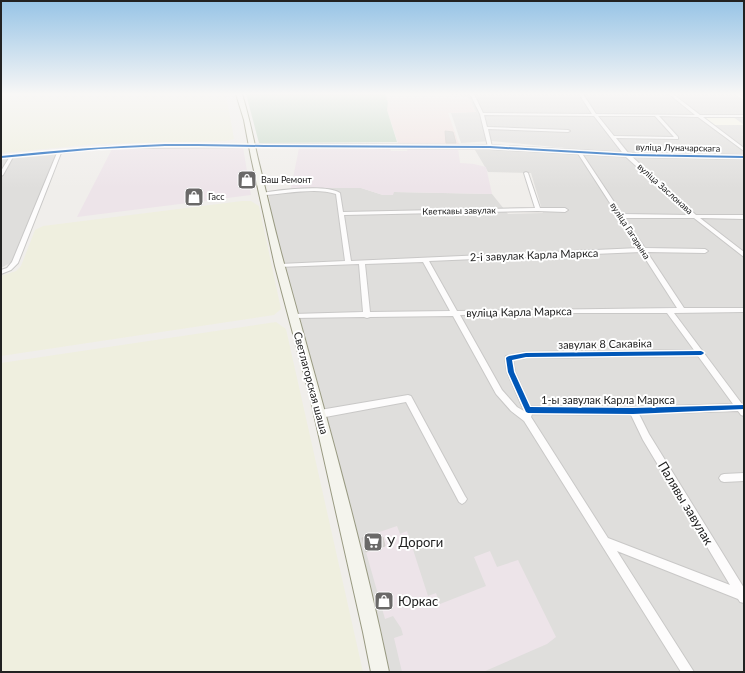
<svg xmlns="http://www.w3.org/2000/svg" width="745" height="673" viewBox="0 0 745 673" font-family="Lato,sans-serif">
<rect width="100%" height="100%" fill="#f0eeeb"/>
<!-- residential -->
<path fill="#dfdedc" d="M446 94H744V134L742 135 744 136V155L628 154 491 141 461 143 451 113 476 112 468 97Z
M493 149 744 158V672H387L280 266 268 191 295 188H361L383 195 394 192 492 194 508 214 543 213 531 173 488 172 475 150Z
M58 152 12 262 1 268V159Z"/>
<!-- commercial -->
<path fill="#f1e3e1" d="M383 98H446L470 99 475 112 448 113 459 144 398 143Z"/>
<!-- industrial -->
<path fill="#ede4e9" d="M243 147 251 195 77 217 112 149Z
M299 148H390L391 151H407L408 148H458L460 163 474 164 486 167 492 194 394 192 393 195H383L361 188H291Z
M397 526 400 534 407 531 428 596 436 593 440 604 486 586 474 557 490 551 497 567 518 560 556 637 547 644 483 672H402L394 638 403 635 401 628 393 616 385 619 362 538Z"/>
<!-- education -->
<path fill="#f8f7e8" d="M702 116H732L744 125H713Z"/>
<!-- farmland -->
<path fill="#efefdf" d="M1 94H226L234 139 226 141 97 144 1 153Z
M242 201H251L259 206 281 309 274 315 1 356V276L16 271 21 266 35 230 43 226Z
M276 322 286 329 363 672H1V363Z"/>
<!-- cemetery -->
<path fill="#cadbca" d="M246 94H385L388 102 387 110 397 142 259 143Z"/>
<!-- building -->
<path fill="#d7d4d2" stroke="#d3d0cc" d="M445 131 453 132 456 143H446Z
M376 533 378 539 383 537 385 546 366 552 362 538Z"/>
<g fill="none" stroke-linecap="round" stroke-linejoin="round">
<!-- minor casing -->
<g stroke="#c9c8c7" stroke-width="2">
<path id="minor" d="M470 94H474L483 113 592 114 579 94H583L596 114 695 115 669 94H673L700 115H744V117H703L744 148V151L698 117 659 116 678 137V139L616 138 629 154 696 215H744V219L700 218 744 252V257L694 218H624L645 248 705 249 708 251 705 253 647 252 684 308H744V312L674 313 742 404H744V416L741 415 738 411 639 414 649 434 744 588V603L740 602 738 599 617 551 694 672H681L524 421 511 411 496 394 453 316 370 317 367 318 364 317 293 318 290 316 293 314 363 312 359 264 278 267 277 266 280 264 345 261 336 194C317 187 284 194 264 195L262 194V193C279 190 327 184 340 193L343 212 535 208 524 173 526 172 528 173 540 208H565L568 210 565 212 538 211 344 215 351 261 639 248 577 152 579 151 581 152 622 214 690 215 625 156 594 116 484 115 487 127 568 130 570 131 568 132 488 129 492 147 490 148 488 147 480 114ZM598 116H655L674 137 614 136ZM641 252 677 308 457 311 429 261ZM423 262 450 311 370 312 365 264ZM575 313H667L694 350 526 352 506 356 505 358 507 372 524 411 517 407 502 390 460 315ZM698 356 733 404 633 407 530 406 515 372 513 360 526 358ZM532 414 631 415 643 440 730 585 608 538 531 417Z
M734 94H739L744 98V100Z
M251 145H252V147L111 148 61 153 18 263 11 270 1 274V270L7 268 12 262 57 153 13 157 3 175 1 176V171L9 158H1V156L111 146Z
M408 395 411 396 465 496 467 499 465 502 462 504 459 502 406 402 320 418 317 417 316 414 317 411 320 410Z
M744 473V481L724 482 721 481 719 478 721 475 724 474Z"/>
</g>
<!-- tertiary casing -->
<g stroke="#c9c8c7" stroke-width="2">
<path id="tertiary" d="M251 144 490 145 632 153 744 155V159L632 157 490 149 249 147V145Z"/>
</g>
<!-- secondary casing -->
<g stroke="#999a82" stroke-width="2">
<path id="secondary" d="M236 94H242C249 116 253 137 258 159 267 195 275 232 285 267 322 402 361 536 389 672H371L363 632 311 401 275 266 251 157 244 120Z"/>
</g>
<!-- minor -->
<use href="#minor" fill="#fdfcfc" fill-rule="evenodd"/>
<!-- tertiary -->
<use href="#tertiary" fill="#fdfcfc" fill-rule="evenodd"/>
<!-- secondary -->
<use href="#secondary" fill="#f4f4ed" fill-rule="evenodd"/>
<!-- cycleway casing -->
<g stroke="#fff" stroke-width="3">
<path id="cycleway" d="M165 144H198L264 145 490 146 632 154 744 156V158L632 156 490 148 264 147 198 146H165L99 149 1 158V156C56 150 110 146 165 144Z
M701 351 703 352 704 353 703 354 701 355 526 357 512 360 514 372 530 407 633 408 744 405V409L633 414 528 413 526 412 508 372 506 358 507 357 509 356 526 353Z"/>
</g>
<!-- cycleway -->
<use href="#cycleway" fill="#0057b8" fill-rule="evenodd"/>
</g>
<!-- sky -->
<linearGradient id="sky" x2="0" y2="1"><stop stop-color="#97c4e6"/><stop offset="0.5" stop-color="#f8f7f6"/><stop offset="1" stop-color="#f8f7f6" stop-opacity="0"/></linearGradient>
<rect width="745" height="188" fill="url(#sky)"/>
<!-- icons -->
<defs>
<g id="shop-square" transform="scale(1)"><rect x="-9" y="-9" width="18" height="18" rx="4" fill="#6a6968" stroke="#fff"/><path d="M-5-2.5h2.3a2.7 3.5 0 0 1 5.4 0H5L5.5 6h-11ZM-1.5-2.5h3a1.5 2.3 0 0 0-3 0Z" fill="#fff"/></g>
<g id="supermarket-square" transform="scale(1)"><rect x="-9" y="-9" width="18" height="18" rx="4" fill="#6a6968" stroke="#fff"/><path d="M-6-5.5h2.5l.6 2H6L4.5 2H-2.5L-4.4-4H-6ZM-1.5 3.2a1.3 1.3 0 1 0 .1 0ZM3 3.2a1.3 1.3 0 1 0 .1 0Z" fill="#fff"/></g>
</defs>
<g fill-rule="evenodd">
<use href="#shop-square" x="247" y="180"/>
<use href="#shop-square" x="194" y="197"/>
<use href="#supermarket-square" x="373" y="542"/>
<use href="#shop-square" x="384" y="601"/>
</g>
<g text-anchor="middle" stroke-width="4" stroke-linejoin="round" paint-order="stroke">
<!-- far-street labels -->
<g font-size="9" fill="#222" stroke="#fff">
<text transform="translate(678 148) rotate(1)" y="3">вуліца Луначарскага</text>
<text transform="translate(665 189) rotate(42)" y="3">вуліца Заслонава</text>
<text transform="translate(459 211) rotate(-1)" y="3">Кветкавы завулак</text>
<text transform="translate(630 231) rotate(57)" y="3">вуліца Гагарына</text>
</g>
<!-- far-poi labels -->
<g font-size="9" fill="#222" stroke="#fff" text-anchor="start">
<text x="261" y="183">Ваш Ремонт</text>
<text x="208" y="200">Гасс</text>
</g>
<!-- street labels -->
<g font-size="11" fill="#222" stroke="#fff">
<text transform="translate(534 255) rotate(-2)" y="4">2-і завулак Карла Маркса</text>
<text transform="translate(519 312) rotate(-1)" y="4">вуліца Карла Маркса</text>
<text transform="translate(605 344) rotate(-1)" y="4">завулак 8 Сакавіка</text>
<text transform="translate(311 383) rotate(75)" y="4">Светлагорская шаша</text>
<text x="608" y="404">1-ы завулак Карла Маркса</text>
</g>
<!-- near-street labels -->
<g font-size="13" fill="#222" stroke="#fff">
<text transform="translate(686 503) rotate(59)" y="5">Палявы завулак</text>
</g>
<!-- near-poi labels -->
<g font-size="13" fill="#222" stroke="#fff" text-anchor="start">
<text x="387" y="547">У Дороги</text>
<text x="398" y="606">Юркас</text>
</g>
</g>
<!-- border -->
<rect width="745" height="673" fill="none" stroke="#222222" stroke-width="4"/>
</svg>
